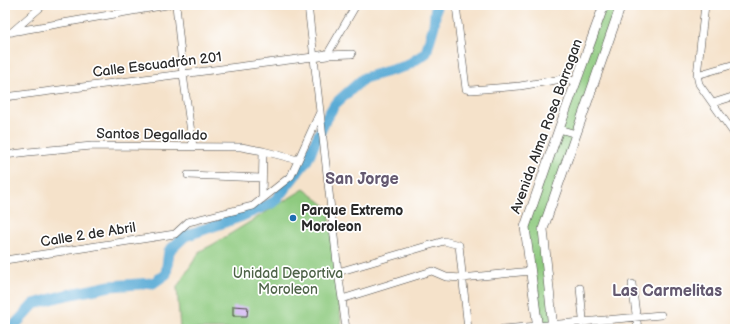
<svg xmlns="http://www.w3.org/2000/svg" width="740" height="334" viewBox="0 0 740 334" font-family="'Balsamiq Sans',sans-serif">
<rect width="100%" height="100%" fill="#fff"/>
<filter id="ink" filterUnits="userSpaceOnUse"><feTurbulence type="fractalNoise" baseFrequency=".025" numOctaves="2"/><feDisplacementMap in="SourceGraphic" scale="8" xChannelSelector="R" yChannelSelector="G"/><feConvolveMatrix kernelMatrix="1 2 1 2 8 2 1 2 1" color-interpolation-filters="sRGB"/></filter>
<filter id="wash" filterUnits="userSpaceOnUse"><feTurbulence type="fractalNoise" baseFrequency=".012" numOctaves="4" result="noise"/><feDisplacementMap in="SourceGraphic" scale="16" xChannelSelector="R" yChannelSelector="G"/><feGaussianBlur stdDeviation="0.9" result="paint"/><feColorMatrix in="noise" values="0 0 0 0 0 0 0 0 0 0 0 0 0 0 0 0 0 1.4 0 .05"/><feComposite in="paint" operator="in"/></filter>
<g filter="url(#wash)">
<rect width="100%" height="100%" fill="#f5e2ca"/>
<!-- green -->
<path fill="#8eca7f" stroke="#5c7a55" d="M603 5H621L543 229 553 329H538L526 227Z
M304 189 329 208 342 329H180L177 287 200 251 212 245Z"/>
<g fill="none" stroke-linecap="round" stroke-linejoin="round">
<!-- river -->
<path stroke="#5aabd5" stroke-width="11" d="M11 329 34 304 62 296 110 286 153 283 166 274 169 251 185 236 242 216 274 202 307 160 326 119 335 104 364 78 406 66 426 53 434 25 436 5"/>
</g>
<g id="blocks">
<!-- building -->
<path fill="#cdaef1" d="M233 306 248 307 247 316H233Z"/>
</g>
</g>
<g filter="url(#ink)">
<use href="#blocks" fill-opacity="0" stroke="#494643" stroke-width="1"/>
<g fill="none" stroke-linecap="round" stroke-linejoin="round">
<!-- minor casing -->
<g stroke="#494643" stroke-width="8">
<path id="minor" d="M176 5 183 74 193 147
M308 5 338 272 342 299 346 329
M456 5 466 89 471 90 520 86 568 78 576 84
M705 5 697 75 699 84 735 135
M12 32 43 5
M5 33 167 5
M327 55 356 5
M327 55 352 54
M697 75 735 64
M5 97 313 57
M713 103 735 96
M559 129 576 134
M5 155 28 152 92 146 241 147 263 151 298 160
M188 175 262 178
M262 199 263 151
M5 260 175 234 188 222 253 206 291 176 320 112
M338 272 444 241 459 245 468 329
M632 284 638 329
M580 288 584 329
M342 299 432 271 446 277 462 278 531 271
M503 329 661 315"/>
</g>
<!-- tertiary casing -->
<g stroke="#494643" stroke-width="10">
<path id="tertiary" d="M313 57 327 55
M538 329 525 227 559 129 604 5
M553 329 543 229 621 5"/>
</g>
<!-- minor -->
<use href="#minor" stroke="#fff" stroke-width="7"/>
<!-- tertiary -->
<use href="#tertiary" stroke="#fff" stroke-width="9"/>
</g>
</g>
<!-- markers -->
<circle fill="#1f6fb2" stroke="#fff" stroke-width="1.5" cx="293" cy="218" r="4"/>
<g text-anchor="middle" stroke-width="3.5" stroke-linejoin="round" paint-order="stroke">
<!-- street labels -->
<g font-size="14" fill="#2b2b2b" stroke="#fff">
<text transform="translate(157 64) rotate(-7)" y="5">Calle Escuadrón 201</text>
<text transform="translate(546 126) rotate(-70)" y="5">Avenida Alma Rosa Barragan</text>
<text transform="translate(152 134) rotate(1)" y="5">Santos Degallado</text>
<text transform="translate(88 234) rotate(-9)" y="5">Calle 2 de Abril</text>
</g>
<!-- poi labels -->
<g font-size="14" font-weight="bold" fill="#2b2b2b" stroke="#fff" text-anchor="start">
<text x="301" y="215">Parque Extremo<tspan x="301" dy="16">Moroleon</tspan></text>
</g>
<!-- park labels -->
<g font-size="14" fill="#4e6348" stroke="#fff">
<text x="288" y="278">Unidad Deportiva<tspan x="288" dy="16">Moroleon</tspan></text>
</g>
<!-- quarter labels -->
<g font-size="16" font-weight="bold" fill="#645970" stroke="#fff">
<text x="362" y="184">San Jorge</text>
<text x="667" y="296">Las Carmelitas</text>
</g>
</g>
<!-- margin -->
<rect width="740" height="334" fill="none" stroke="#fff" stroke-width="20"/>
</svg>
